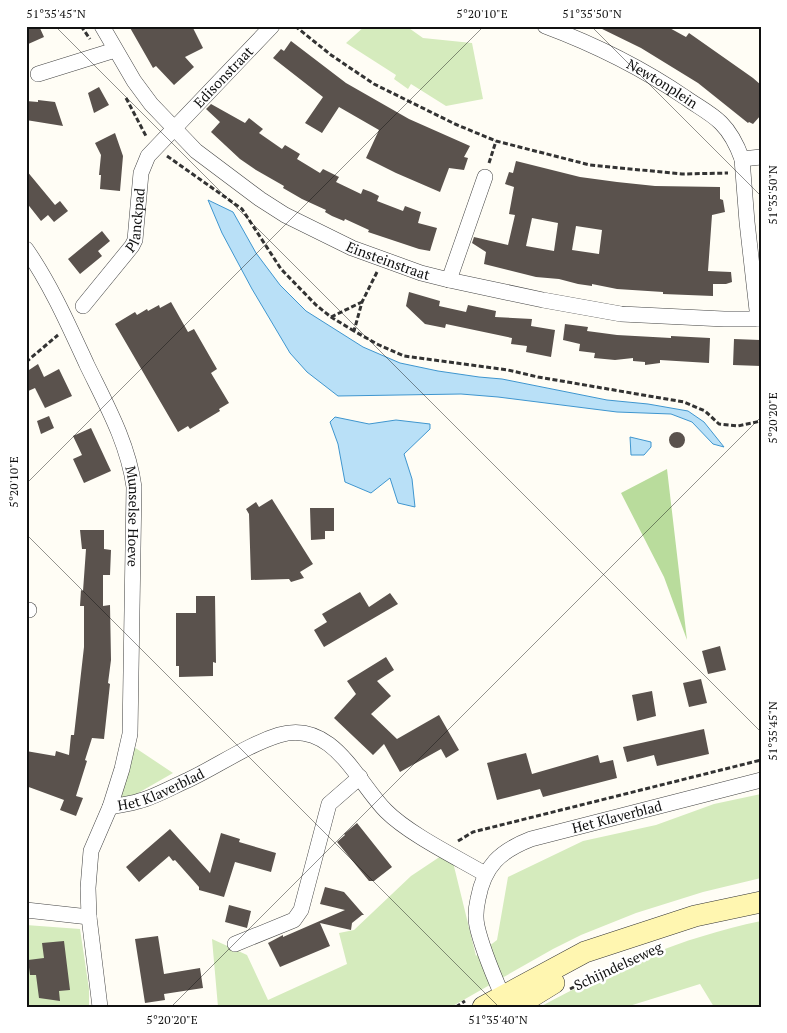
<svg xmlns="http://www.w3.org/2000/svg" width="787" height="1033" viewBox="0 0 787 1033" font-family="'PT Serif',serif">
<rect width="100%" height="100%" fill="#fffdf5"/>
<!-- green -->
<path fill="#d5ebbd" d="M365 26H406L423 38 472 43 483 99 446 106 411 84 408 89 394 79 396 75 346 43Z
M134 747 173 773 119 804Z
M761 794V878L703 892 636 913 581 935 553 949 451 1007H218L212 939 247 955 268 1000 347 964 339 933 354 930 411 876 450 850 476 956 497 940 508 877 583 841 656 825 714 804Z
M761 921V1007H714L700 984 626 1007H540C612 968 680 938 761 921Z
M26 925 80 929 89 989V1007H26Z"/>
<!-- forest -->
<path fill="#b9dc9c" d="M667 469 687 640 664 577 621 493Z"/>
<!-- water -->
<path fill="#b9e0f7" stroke="#3f96cf" d="M208 200 233 212 256 253 280 285 306 311 363 347 400 363 438 371 479 377 502 379 607 400 648 404 688 411 704 422 724 447 713 444 692 422 671 414 617 412 498 397 461 394 338 396 307 372 290 353 252 289 222 233Z
M335 417 369 424 396 420 430 424V429L404 454 412 479 415 507 398 503 390 478 371 493 345 482 338 444 330 422Z
M630 437 651 442V447L644 455H631Z"/>
<!-- building -->
<path fill="#5a524d" fill-rule="evenodd" d="M26 26H39L44 37 26 45Z
M129 26H192L203 48 185 57 194 67 174 85 156 66 153 68Z
M596 26H666L686 37 689 33 753 78 761 85V115L753 124 749 122 748 123 698 83 641 48Z
M291 41 346 83 409 119 470 146 464 157 468 158 464 170 449 168 440 192 396 173 366 158 379 130 339 107 322 133 305 123 323 97 273 58 281 49 284 51Z
M99 87 109 105 94 113 88 93Z
M38 100 55 102 63 126 26 120V101L38 102Z
M211 104 245 123 249 118 263 129 259 133 282 149 285 145 300 154 297 159 320 173 323 169 339 177 336 182 361 194 363 189 371 192 379 196 377 201 403 211 405 206 421 212 418 223 437 228 430 251 419 249 368 232 369 230 345 219 344 221 332 216 325 212 326 210 302 199 283 188 284 186 256 170 240 159 211 132 220 122 206 109Z
M115 133 123 156 120 191 100 189 101 175H99L101 155 95 143Z
M516 161 580 177 617 182 655 186 720 187V199L723 200 725 212 712 215 708 271 731 272 732 282 726 284H713V296L663 294V292L617 289 592 284V286L578 284 559 279 536 277 484 264 486 252 472 243 474 237 508 245 515 215 509 214 514 187 505 184 509 172 513 173ZM532 218 558 223 554 251 526 246ZM576 226 602 230 599 254 572 250Z
M26 170 55 205 60 201 68 211 54 222 48 215 41 221 26 202Z
M102 231 110 241 98 251 102 256 80 274 68 259Z
M409 292 440 301 439 306 466 312 468 305 496 311 495 317 532 319 531 326 555 330 551 357 526 352 527 346 511 344 512 338 446 324 445 328 425 324 406 306Z
M171 302 188 332 194 329 217 369 211 373 229 403 219 409 220 411 190 429 188 426 178 432 115 324 135 312 137 315 147 309 148 311 159 305 160 308Z
M565 324 588 327 587 331 617 335 671 338V336L710 338 709 363 660 360V363L645 365V362L633 361V358L615 360 594 358 595 353 579 351 580 344 563 340Z
M734 339 760 340 761 366 733 365Z
M38 364 44 377 59 369 72 396 45 408 35 388 26 392V375L29 370Z
M49 416 54 428 41 434 37 421Z
M91 428 111 471 84 483 73 459 82 455 73 436Z
M669 440a8 8 0 1 1 16 0a8 8 0 1 1-16 0Z
M272 499 313 564 300 572 304 578 291 582 289 579 251 580 249 514 246 509 256 502 259 507Z
M310 508H334V531H325V539L311 540Z
M80 530H104V549L111 550 110 575H103V606L110 605 111 660 108 683 110 684 104 739 92 738 85 760 87 761 76 796 83 798 76 816 60 810 64 800 26 786V751L55 756 56 751 69 755 71 735H74L84 647V606H80L81 590 83 591 86 549H82Z
M360 592 369 607 390 593 398 604 324 647 314 630 327 622 322 614Z
M196 596H215L216 663 213 662V676L179 677V666H176V613H196Z
M720 646 726 670 708 674 702 651Z
M386 657 394 670 377 681 391 696 371 714 397 739 439 715 459 750 446 758 441 749 400 772 384 744 373 755 334 718 356 694 347 681Z
M701 679 707 703 689 707 683 683Z
M652 691 656 716 637 721 632 695Z
M704 729 709 754 657 766 654 755 627 762 623 747Z
M526 753 532 774 598 755 600 763 613 760 617 778 543 797 540 789 497 800 487 763Z
M357 823 392 867 374 881H369L337 842 345 835 344 834Z
M170 829 210 873 221 833 240 839 239 842 276 853 271 872 235 862 224 897 199 890V887L175 860 173 861 169 856 139 882 126 867Z
M325 887 344 892 364 915H362L352 923 351 930 320 923 330 946 280 967 268 943 283 935V937L345 910 320 904Z
M229 905 251 911 247 928 225 922Z
M158 936 164 974 200 968 203 988 164 994 165 1000 145 1003 135 939Z
M64 941 70 990 59 991 60 1001 39 998 36 975H30L28 960 44 958 42 943Z"/>
<g fill="none" stroke-linecap="round" stroke-linejoin="round">
<!-- minor casing -->
<g stroke="#444" stroke-width="16">
<g id="minor">
<path id="s1" d="M102 26 134 81 151 104 196 151 260 199 285 215 352 248 421 273 449 280 543 300 621 314 724 319H761"/>
<path id="s2" d="M545 26C596 45 642 68 686 98 697 106 711 113 721 123 731 133 737 145 742 159L761 157"/>
<path d="M38 74 115 50"/>
<path d="M742 159 747 222 758 319"/>
<path id="s3" d="M26 249C51 285 69 326 87 365 106 404 128 443 134 487L130 734 122 769 110 807 91 851 88 888 89 917 100 1007"/>
<path d="M449 280 485 177"/>
<path id="s4" d="M83 306 132 246 135 240 141 173 148 156 272 26"/>
<path d="M26 610H29"/>
<path id="s5" d="M110 807C119 805 130 804 139 801 155 797 172 787 188 780 218 766 247 745 279 735 333 719 357 782 386 811 409 834 456 857 485 874"/>
<path d="M26 910 89 917"/>
<path d="M235 944 294 920 301 910 329 804 360 777"/>
<path id="s6" d="M502 995C493 974 482 949 477 926 475 917 476 908 478 899 484 866 500 851 531 839L761 780"/>
</g>
</g>
<!-- secondary casing -->
<g stroke="#333" stroke-width="22">
<path id="secondary" d="M483 1007 585 952 695 916 761 902
M515 1007 554 983"/>
</g>
<!-- path -->
<path stroke="#333" stroke-width="3" stroke-dasharray="5 2.5" stroke-linecap="butt" d="M81 26 90 39
M295 26 331 55 374 84 455 124 496 141 590 165 682 174 728 173
M126 98 146 136
M167 156 242 209 281 269 316 305 331 317 354 331
M489 163 496 141
M377 272 362 302 354 331 377 344 404 356 508 370 538 377 684 402 705 411 719 424 738 426 761 421
M331 317 362 302
M26 362 58 335
M458 841 473 832 761 760
M570 989 631 958
M456 1007 465 1001"/>
<!-- minor -->
<use href="#minor" stroke="#fff" stroke-width="15"/>
<!-- secondary -->
<use href="#secondary" stroke="#fff6b0" stroke-width="21"/>
</g>
<!-- ticks -->
<path fill="none" stroke="#111" stroke-width="1" stroke-opacity="0.45" d="M55 26 761 732M591 26 761 196M26 484 484 26M26 534 499 1007M171 1007 761 417"/>
<g text-anchor="middle" stroke-width="5" stroke-linejoin="round" paint-order="stroke">
<!-- street labels -->
<g font-size="14" fill="#111" stroke="#fff">
<text dy="5" stroke="none"><textPath href="#s4" startOffset="279">Edisonstraat</textPath></text>
<text dy="5" stroke="none"><textPath href="#s2" startOffset="131">Newtonplein</textPath></text>
<text dy="5" stroke="none"><textPath href="#s4" startOffset="104">Planckpad</textPath></text>
<text dy="5" stroke="none"><textPath href="#s1" startOffset="380">Einsteinstraat</textPath></text>
<text dy="5" stroke="none"><textPath href="#s3" startOffset="292">Munselse Hoeve</textPath></text>
<text dy="5" stroke="none"><textPath href="#s5" startOffset="54">Het Klaverblad</textPath></text>
<text dy="5" stroke="none"><textPath href="#s6" startOffset="274">Het Klaverblad</textPath></text>
<text transform="translate(618 966) rotate(-25)" y="5">Schijndelseweg</text>
</g>
</g>
<!-- border -->
<rect width="787" height="1033" fill="none" stroke="#ffffff" stroke-width="55"/>
<rect x="28" y="28" width="732" height="978" fill="none" stroke="#111" stroke-width="2"/>
<g font-size="12" text-anchor="middle" fill="#111">
<text x="56" y="18">51°35'45"N</text>
<text x="482" y="18">5°20'10"E</text>
<text x="592" y="18">51°35'50"N</text>
<text transform="translate(773 195) rotate(-90)" y="4">51°35'50"N</text>
<text transform="translate(773 418) rotate(-90)" y="4">5°20'20"E</text>
<text transform="translate(14 482) rotate(-90)" y="4">5°20'10"E</text>
<text transform="translate(773 731) rotate(-90)" y="4">51°35'45"N</text>
<text x="172" y="1024">5°20'20"E</text>
<text x="498" y="1024">51°35'40"N</text>
</g>
</svg>
